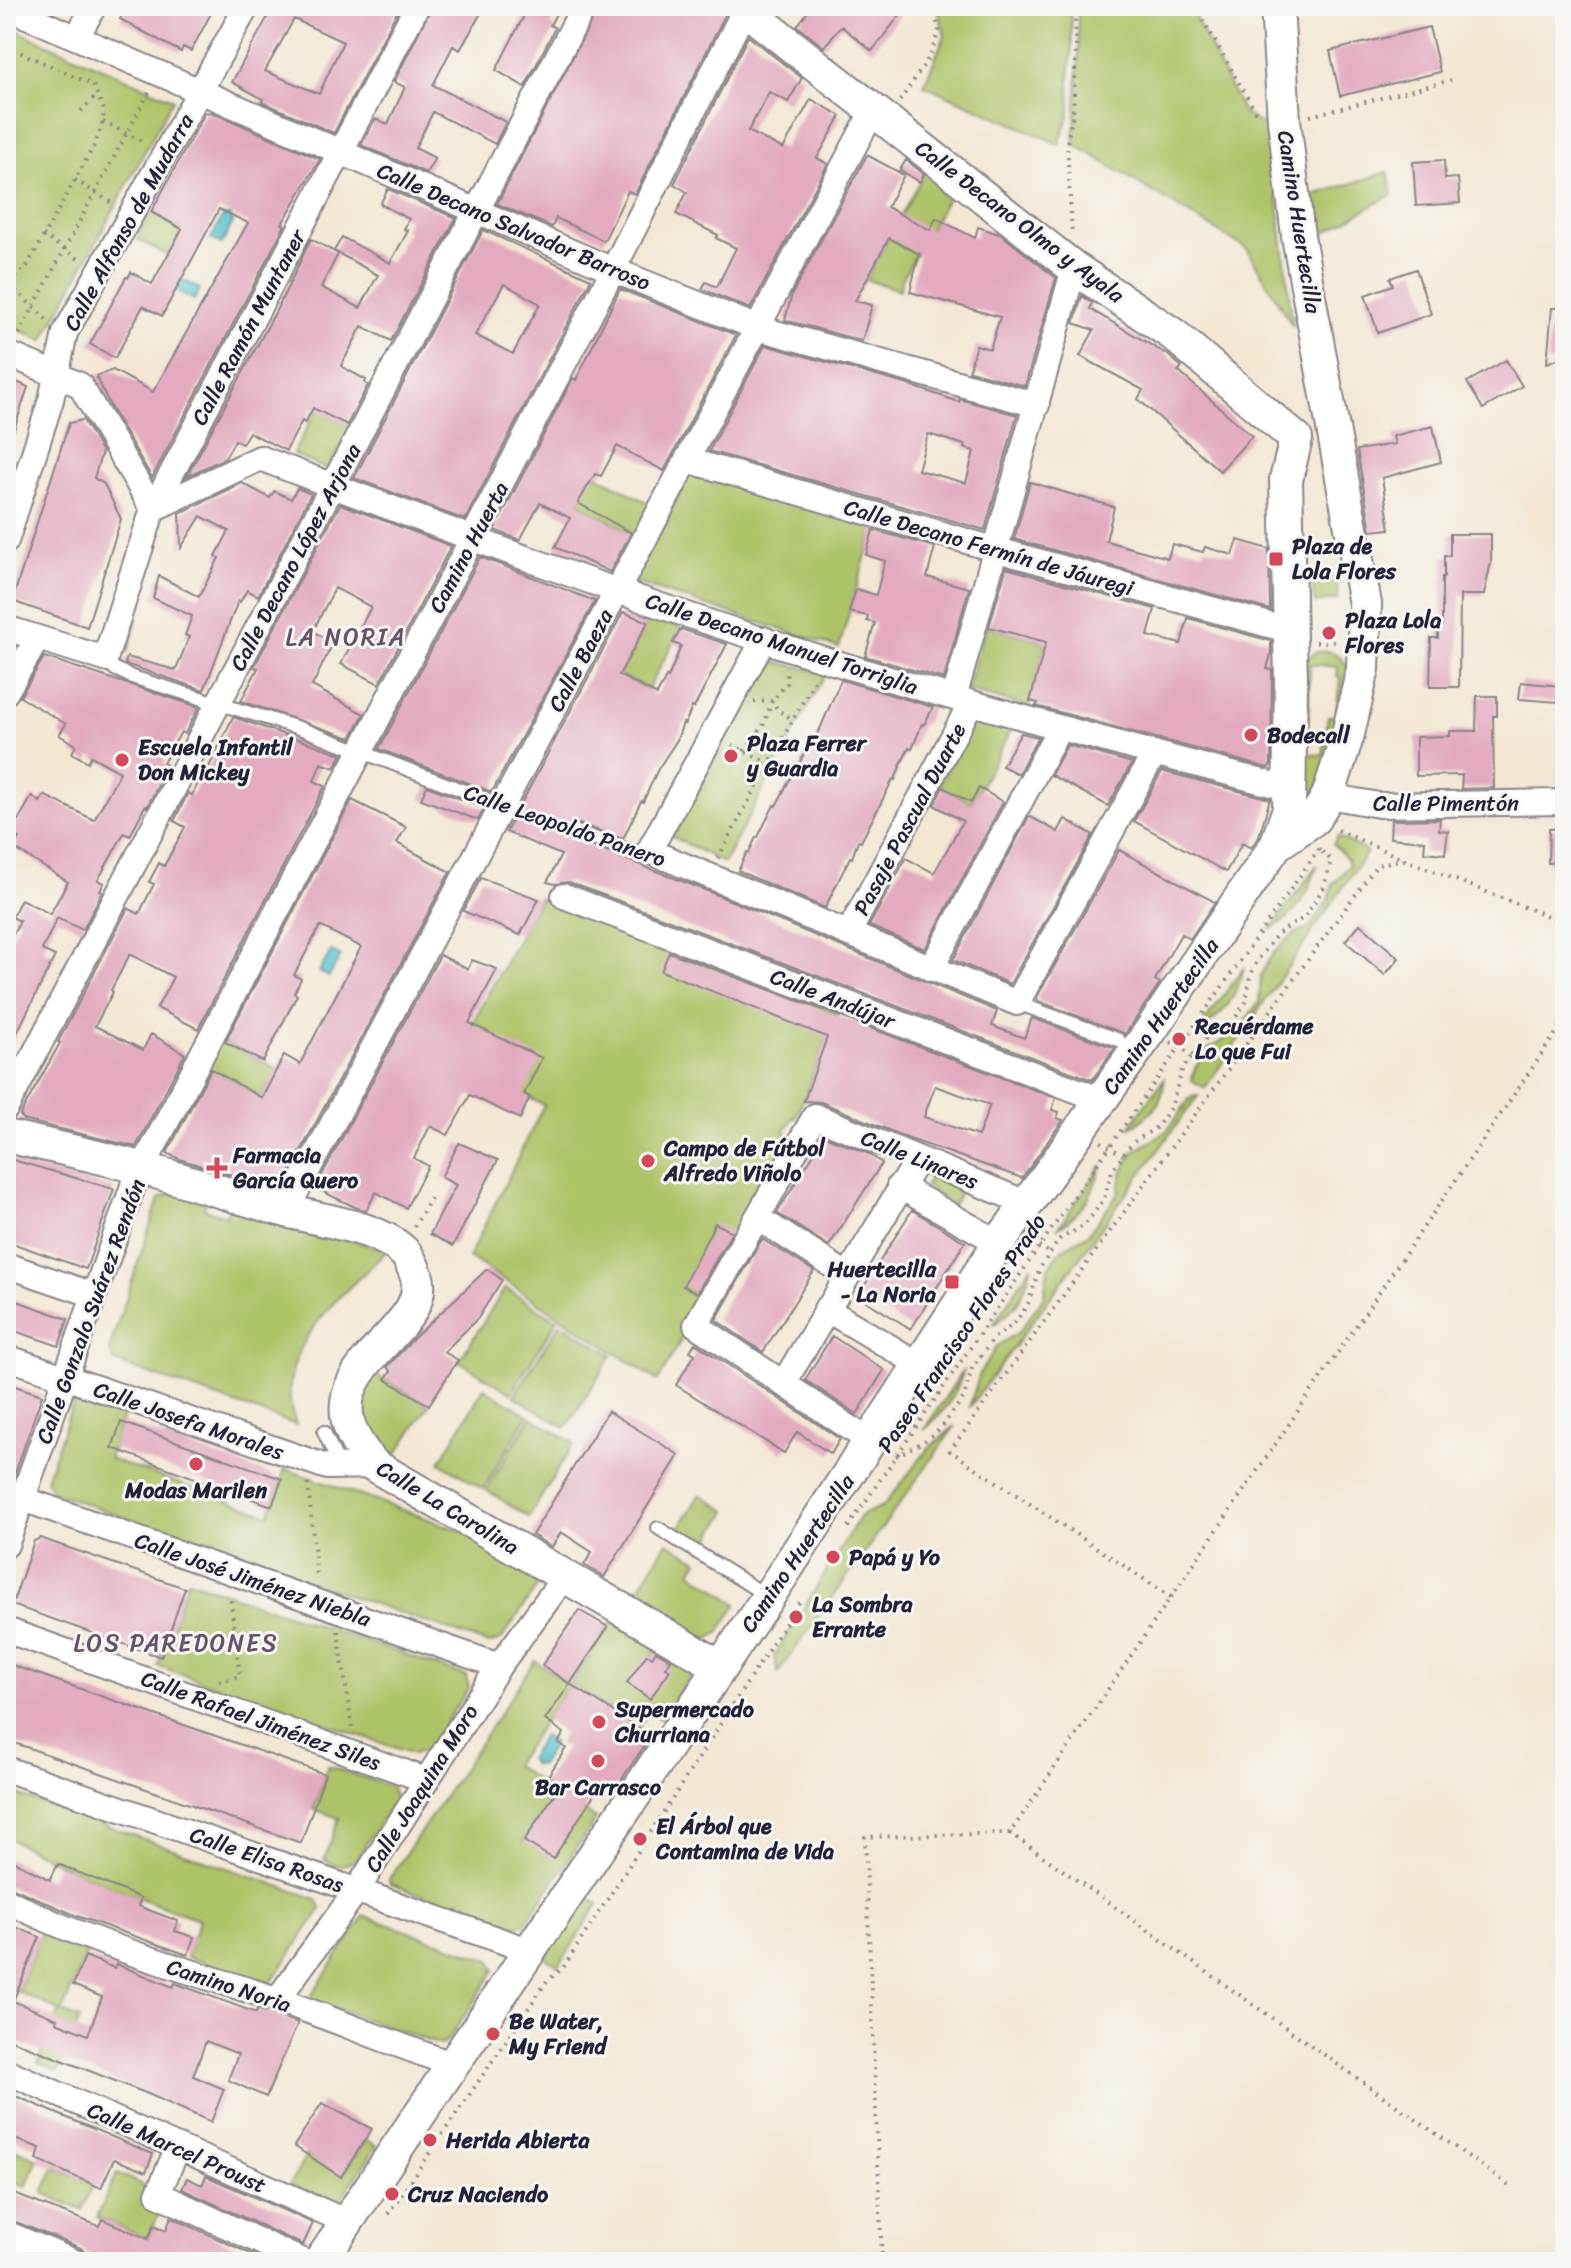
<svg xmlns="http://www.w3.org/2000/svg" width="1571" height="2268" viewBox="0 0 1571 2268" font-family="Sriracha,sans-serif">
<rect width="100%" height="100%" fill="#f6f6f2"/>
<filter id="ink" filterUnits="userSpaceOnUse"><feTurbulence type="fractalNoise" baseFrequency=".0125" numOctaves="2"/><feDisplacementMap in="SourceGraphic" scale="16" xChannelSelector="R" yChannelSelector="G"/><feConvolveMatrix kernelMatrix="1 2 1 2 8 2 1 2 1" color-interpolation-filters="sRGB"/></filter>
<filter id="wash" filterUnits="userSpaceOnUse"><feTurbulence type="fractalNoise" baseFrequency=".006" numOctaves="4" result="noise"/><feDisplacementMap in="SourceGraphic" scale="32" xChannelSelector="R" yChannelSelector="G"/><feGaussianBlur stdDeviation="1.8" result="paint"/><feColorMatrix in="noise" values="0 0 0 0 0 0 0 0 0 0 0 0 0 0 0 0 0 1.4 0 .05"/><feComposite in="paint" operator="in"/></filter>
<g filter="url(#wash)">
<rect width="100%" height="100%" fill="#f3e7d4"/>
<!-- green -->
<path fill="#adc367" stroke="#687251" stroke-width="2" fill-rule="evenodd" d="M937 6H1066L1071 16 1072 48 1069 78 1070 112 1059 144 924 85 945 35Z
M1077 6H1189L1191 9 1243 113 1269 129 1293 327 1247 249 1074 144 1079 50Z
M6 26 173 99 43 341 6 323Z
M928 166 954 186 901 281 900 290 866 280Z
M1388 172 1393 194 1314 239 1308 197Z
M151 212 192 235 178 261 137 239Z
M317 409 351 427 328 470 293 454Z
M593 473 650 504 635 535 578 503Z
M690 473 874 527 839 648 633 582Z
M1336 577 1338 599 1315 603 1312 580Z
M139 600H142L128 651 124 643Z
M650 618 681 628 648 689 619 675Z
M986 626 1046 642 1029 707 966 690Z
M1328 651 1337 654 1348 666 1323 777 1301 817V663L1316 652ZM1310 664 1338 667 1337 676 1340 677 1336 716H1328L1323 755 1307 754Z
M771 661 826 673 724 863 673 837Z
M976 716 1013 727 971 803 939 785Z
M1338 836 1367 852 1205 1088 1192 1080 1195 1068 1207 1050 1238 1031 1259 1002 1261 975 1268 960 1282 944 1298 932 1309 928 1330 897 1333 884 1349 866 1348 860 1333 844Z
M1317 865C1309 894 1297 915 1270 930Z
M540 898 837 1012 796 1118 793 1117 784 1132 794 1138 658 1381 469 1257 544 1105 452 1061Z
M1244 967C1236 997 1225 1015 1198 1031Z
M219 1039 277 1069 262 1098 206 1068Z
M1164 1079C1164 1105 1150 1116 1128 1129Z
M1198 1096 969 1408 980 1373 997 1346 1019 1332 1044 1296 1048 1269 1062 1249 1087 1235 1119 1193 1122 1173 1133 1152 1166 1132 1191 1097Z
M1102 1165C1090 1199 1086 1208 1057 1229Z
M931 1177 962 1189 953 1205 925 1186Z
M172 1193 206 1202 204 1209 226 1216 229 1208 388 1250C348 1290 284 1338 290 1401 290 1409 294 1418 296 1425L115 1362 109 1350 159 1199Z
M1032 1265C1024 1294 1019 1308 993 1325Z
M505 1288 557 1320 511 1393 459 1361Z
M560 1323 612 1355 566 1428 514 1396Z
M964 1369C956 1395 945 1412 924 1430Z
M374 1374 429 1405 396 1455 371 1437 365 1428 362 1392Z
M484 1388 528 1415 483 1489 440 1462Z
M85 1399 124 1413 109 1459 269 1515 285 1469 477 1536 535 1572 538 1585 501 1640 489 1644 52 1492 46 1479 72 1406Z
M531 1417 574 1443 529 1517 486 1490Z
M955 1426 778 1673 774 1657 860 1516 883 1506 929 1448Z
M700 1494 727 1511 703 1550 676 1533Z
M667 1542 698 1560 691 1572 737 1604 719 1633 706 1640 632 1600Z
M188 1580 466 1676 469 1688 427 1749 413 1754 158 1666Z
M613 1620 657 1650 652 1657 666 1667 671 1659 692 1673 662 1720 649 1711 638 1728 570 1684 514 1765 555 1793 524 1841 584 1811 596 1819 525 1924 515 1927 390 1884 389 1879 535 1661 570 1684Z
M328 1766 392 1787 395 1799 355 1861 339 1866 324 1860 339 1818 313 1809Z
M6 1791 317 1899 321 1909 272 1981 264 1983 187 1957 199 1919C132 1897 69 1870 6 1837Z
M584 1895 598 1904 559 1966 545 1958Z
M364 1916 490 1960 495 1970 447 2042 440 2045 313 2001 311 1996Z
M44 1926 89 1946 62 2012 79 2019 58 2072 38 2063 60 2011 18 1992Z
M366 2140 377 2146 337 2205 290 2185 307 2154 341 2176Z
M17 2150 38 2159 26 2187 6 2178Z
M54 2168 93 2184 82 2210 43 2193Z
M117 2173 151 2189 145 2202 161 2208 148 2239 97 2217Z"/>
<!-- water -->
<path fill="#53c1ca" stroke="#3a7282" stroke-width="2" d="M223 216H230L233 222 222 244 211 239Z
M181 279 200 289 194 300 175 290Z
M331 951 341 956 329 977 319 972Z
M543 1736 554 1743 540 1765H533L529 1758Z"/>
<g id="blocks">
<!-- building -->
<path fill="#e3aac0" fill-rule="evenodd" d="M128 6H215L191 51 183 47 181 52 120 19Z
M268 6H400L334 133 262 102 263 99 232 82 272 9 277 10ZM294 19 343 42 319 94 265 71Z
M432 6H485L460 50 453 46 433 85 506 122 495 144 433 112 415 148 435 158 426 173 361 145 375 119 388 124 405 87 394 82Z
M529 6H560L550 25 555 28 525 87 496 70Z
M599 6H722L725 15 635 194 628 191 604 241 556 218 552 227 497 204Z
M812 6H907L872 51 841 26 824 47 820 44 797 26Z
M1429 27 1440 72 1340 96 1330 51Z
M748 36 802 78 788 102 769 92 748 131 783 149 811 99 841 116 817 158 828 164 750 309 702 289 706 282 717 287 736 248 716 238 718 235 676 214 687 192 674 184Z
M211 112 320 159 282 224 285 225 152 478 112 410 96 376 113 370 153 392 248 223 219 209 162 316 143 306 115 358 90 344 126 277 128 278 131 272 152 284 182 229 151 212 205 113Z
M867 155 904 175 887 207 930 230 936 218 975 238 978 227 1002 235 1056 278 1025 386 969 371 976 345 990 349 1000 317 910 292 919 254 889 238 855 301 872 305 862 341 785 320 792 294Z
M906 160 924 174 920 182 900 170Z
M1444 160 1445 179 1458 178 1460 203 1416 206 1413 162Z
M388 189 456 218 391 341 362 326 341 366 366 380 365 383 368 385 347 425 313 408 305 423 302 421 286 451 249 432 242 444 235 440 225 458 187 476 279 305 311 239 338 254 321 287 360 308 378 275 334 251 342 237 390 263 408 231 404 229 409 219 380 204Z
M483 230 591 279 465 520 354 478ZM504 284 540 304 513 354 475 335Z
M1416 269 1431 314 1378 333 1365 295 1393 285 1390 278Z
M620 289 736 335 664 471 617 446 601 476 595 474 578 503 631 533 610 572 555 547 570 518 540 503 520 540 494 530 573 378 576 380Z
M1082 296 1092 303 1090 309 1168 355 1182 367 1178 371 1252 436 1220 471 1138 399 1143 390 1080 356 1094 330 1074 323Z
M1552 308H1565V356L1547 363Z
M765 345 909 385 959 402 960 399 1017 415 985 530 709 451ZM928 434 965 445 964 448 974 451 966 483 918 470Z
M1506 360 1522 386 1483 409 1467 382Z
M6 377 28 387 9 445 6 444Z
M83 420 102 452 94 478 104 484 121 519 87 627 12 601 69 423Z
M1433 426 1441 462 1382 478 1390 529 1371 531 1357 450 1395 444 1393 436Z
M1030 482 1114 507 1106 541 1168 558 1172 544 1203 552 1205 547 1233 555 1238 540 1269 549 1270 610 1014 539Z
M242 483 270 498 274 491 291 499 297 488 311 494 258 596 247 590 240 602 238 601 204 690 125 664 127 657 176 670 189 637 185 635 192 616 153 598 159 576 199 597 219 558 216 556 229 531 201 516 181 548 180 513Z
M340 504 451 546 379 684 341 664 371 607 335 588 322 613 313 631 333 643 312 686 364 714 351 738 241 701 258 668 254 667Z
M873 530 935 547 927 577 969 588 944 679 865 656 875 623 867 621 868 616 849 612 856 589 876 595 885 561 866 555Z
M1450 534H1491V562L1484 595H1460L1459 687H1430L1431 638H1438V626H1442V577H1444V556H1450Z
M480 557 595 601 492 792 379 749Z
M1006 568 1155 609 1148 636 1181 644 1188 618 1271 641V654L1267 669 1272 670 1271 765 1268 768 1036 706 1038 703 1030 701 1046 642 989 627Z
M623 612 648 622 619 675 657 695 666 677 668 678 681 646 673 643 681 629 727 644 694 708 692 707 685 724 683 723 677 740 658 769 643 802 641 801 623 839 573 822 565 829 568 837 710 892 997 1011 992 1026 1024 1038 1032 1018 1115 1048 1092 1080 569 882 555 884 547 882 561 855 506 832Z
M44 657 199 707 185 734 181 732 163 763 168 766 147 807 145 806 130 836 124 833 98 880 104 883 100 891 102 892 83 930 57 918 42 950 55 956 6 1055V948L20 921 12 917 21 899 50 914 68 882 14 848 19 838 11 833 32 796 40 802 44 795 94 820 120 772 91 756 88 762 72 753 76 745 59 735 66 724 20 697Z
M841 680 933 707 924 725 922 724 912 749 909 748 901 764 895 780 893 779 861 842 858 841 852 858 850 857 825 908 738 871 747 852 749 853 756 837H758L774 805 776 806 792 775 794 776 808 744 811 745 820 729Z
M1521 682 1560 686 1559 702 1519 699Z
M1477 696H1497V716H1493L1494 788 1461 789 1462 775 1416 776V737L1450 736V731H1476Z
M233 717 342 754 335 768 321 763 314 781 325 786 198 1029 157 1008 173 977 130 954 111 990 113 992 95 1026 143 1050 151 1034 185 1054 136 1147 23 1120 20 1115 60 1043 58 1042 128 908 139 914 154 884 149 882 159 863 164 866 185 827 174 821 188 793 192 795 207 766 209 767Z
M1021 733 1038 737 1018 774 1002 766Z
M1067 745 1132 763 1108 806 1051 775Z
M1162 771 1270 799 1259 836 1251 848 1242 843 1226 872 1134 821Z
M427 786 484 808 478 820 421 799Z
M943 787 971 803 979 788 1003 802 925 949 869 926 906 858 934 873 963 821 934 805Z
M352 800 406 827 397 843 450 872 280 1190 179 1159 167 1153 211 1069 262 1098 284 1055 300 1064 361 947 320 926 294 975 301 979 294 993 297 995 263 1062 225 1042Z
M1029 816 1058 832 1065 819 1093 835 1010 984 953 960Z
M1440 819 1439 830 1448 831 1445 854 1424 852 1425 841 1390 838 1391 820Z
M1565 828V862L1548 863 1549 829Z
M1119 850 1215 902 1190 939 1181 934 1155 980 1160 983 1125 1034 1038 1001 1037 997Z
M481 878 539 899 520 935 463 911Z
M1360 924 1399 958 1385 975 1345 941Z
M669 952 1056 1098 1052 1110 1059 1112 1057 1118 1063 1120 1022 1178 910 1139 821 1102 804 1101 827 1037 661 971ZM935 1086 990 1105 978 1136 924 1117Z
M440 955 468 969 472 960 497 969 469 1023 542 1058 524 1094 530 1097 520 1119 470 1095 448 1135 430 1126 414 1158 428 1166 406 1208 376 1192 366 1211 355 1207 315 1188Z
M822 1135 867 1153 882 1163 829 1246 777 1213 816 1150 814 1149Z
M459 1143 498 1160 453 1246 430 1234 456 1185 441 1177Z
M6 1158 114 1189 86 1269 6 1241Z
M912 1210 965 1242 911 1329 858 1296Z
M715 1223 732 1232 697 1293 683 1286Z
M762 1239 814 1271 763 1352 716 1320Z
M487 1269 502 1280 478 1318 444 1352 458 1360 429 1405 385 1379 391 1371 387 1367 413 1339Z
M6 1297 68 1319 59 1346 6 1328Z
M832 1336 884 1370 857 1414 805 1380Z
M695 1343 840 1439 831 1454 797 1432 784 1453 676 1385 695 1354 690 1351Z
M6 1383 42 1395 13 1479 6 1478Z
M608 1411 679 1455 604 1577 584 1565 592 1552 561 1532 552 1547 532 1535Z
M121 1422 282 1479 272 1506 112 1448Z
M40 1538 185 1588 161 1657 12 1605 34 1541Z
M579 1610 608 1627 570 1684 542 1665Z
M656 1651 671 1660 666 1667 670 1670 650 1699 627 1683 647 1654 652 1657Z
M6 1663 325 1774 301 1843 6 1740Z
M570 1684 651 1736 613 1792 601 1784 553 1859 524 1841 555 1793 543 1784 566 1748 558 1743 564 1733 545 1720Z
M6 1857 50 1880 58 1864 141 1898 138 1906 178 1921 175 1931 194 1937 188 1955 77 1916 6 1885Z
M6 1923 40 1937 13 2001 57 2019 56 2022 88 2035 102 1997 73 1985 85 1956 114 1968 116 1964 173 1987 175 1983 256 2013 257 2009 298 2023 266 2097 228 2080 238 2054 206 2041 193 2076 224 2089 211 2122 148 2094 6 2038Z
M6 2092 153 2154 146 2172 114 2159 101 2188 37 2160 40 2148 6 2136Z
M322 2103 372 2129 341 2177 294 2146Z
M206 2176 313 2223 303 2245 182 2189 187 2178 202 2185Z
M6 2191 99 2226 102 2219 148 2239 154 2225 166 2230 171 2217 268 2262H90L87 2254 81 2248 6 2218Z
M6 2249 36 2262H6Z"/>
</g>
</g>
<g filter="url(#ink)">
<use href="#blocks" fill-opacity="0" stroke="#8a8488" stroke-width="2"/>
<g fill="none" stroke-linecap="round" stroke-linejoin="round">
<!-- service casing -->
<g stroke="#8a8488" stroke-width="16">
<path id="service" d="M105 659 115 669 132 677 302 729 501 805
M574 831 634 852 649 851
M1017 1003 1119 1040
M324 1432 340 1467
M658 1528 767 1596"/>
</g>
<!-- minor casing -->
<g stroke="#8a8488" stroke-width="28">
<path id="minor" d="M6 7 613 270 758 328 1037 405
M77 37 94 6
M6 353 80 385 153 509
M687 460 994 549 1291 631
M153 509 260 458C448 530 637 602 830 661 982 708 1136 749 1290 789
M6 541 51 400 65 333 247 6
M6 628 105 659 153 509 417 6
M764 639 649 851 1017 1003 1154 754
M6 692 38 638
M954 698 1074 268
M1328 796 1379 805 1565 802
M564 896 1102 1100
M848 934 971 703
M931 969 1059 729
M6 1108 584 6
M899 1186 999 1243
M286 1211 874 109
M758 1218 847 1275
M6 1265 94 1295
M826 1309 920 1365
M6 1357 327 1467 375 1466
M783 1384 918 1159
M871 1442 696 1325 815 1116 1026 1203
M6 1493 499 1666
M6 1545 133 1186 613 270 745 9
M6 1630 426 1780
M6 1769 528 1950
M6 1900C91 1945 185 1969 276 1999 335 2020 394 2044 454 2065
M277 2000 357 1890 499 1666 565 1576
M6 2071 347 2222
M178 2147 158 2194 304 2262
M6 2233 75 2262"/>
</g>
<!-- tertiary casing -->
<g stroke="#8a8488" stroke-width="36">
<path id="tertiary" d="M741 6 1074 268 1174 335 1296 439
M1276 845 1314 819 1328 796 1348 734 1363 669 1365 604 1298 236 1284 120 1277 6
M6 1136C51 1146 97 1156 141 1168 190 1181 238 1198 287 1211 322 1221 379 1226 405 1253 409 1257 411 1263 414 1269 446 1335 283 1368 375 1466L721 1667
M320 2262 768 1597 999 1243 1151 1030 1276 845 1289 809 1291 679 1286 480 1296 439"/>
</g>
<!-- path -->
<path stroke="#8a8488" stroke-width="4" stroke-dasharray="2 6" stroke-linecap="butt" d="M1071 6 1075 12 1076 49 1073 114 1067 143 1072 234
M1195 6 1255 111 1259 112
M6 46 93 85 104 110 103 122 95 144 27 266 6 285
M900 101 930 56 939 30 933 6
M81 111 98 94
M1310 116 1451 80
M103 122 145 143
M75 180 112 203
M43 235 80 260
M10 285 47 320
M19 334 149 92
M1316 642 1339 641
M754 702 772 701 778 710 792 719
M732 745 768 763
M744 751 763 727 772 701 787 683V669
M523 813 560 826
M1338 830 1403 859 1565 923
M718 858 815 679
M1171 1042 1193 1055
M1101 1142 1123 1155
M414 1227 431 1198
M1032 1242 1050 1253
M896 1456 923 1442 941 1428 964 1397 972 1368 994 1338 1014 1324 1028 1304 1040 1268 1050 1253 1060 1239 1085 1225 1104 1199 1112 1171 1132 1143 1157 1127 1171 1107 1182 1070 1207 1037 1232 1023 1246 1002 1250 977 1257 961 1277 934 1305 917 1324 887 1331 860 1319 849
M308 1484 317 1578
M848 1527 1039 1247 1319 849 1318 848
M1171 1597 950 1451 1377 865 1403 859
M338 1631 352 1729
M219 1681 240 1676 230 1595
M1010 1833 1513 2188
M388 2214 547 1981 563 1968 800 1601
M882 2262 865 1837 1010 1833 1565 1020"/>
<!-- service -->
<use href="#service" stroke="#fff" stroke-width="12"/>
<!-- minor -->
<use href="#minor" stroke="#fff" stroke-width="24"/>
<!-- tertiary -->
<use href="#tertiary" stroke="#fff" stroke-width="32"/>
</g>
</g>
<!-- markers -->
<g fill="#d1495b" stroke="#f6f6f2" stroke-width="3">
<rect x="1268" y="551" width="16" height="16" rx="4"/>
<circle cx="1329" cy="633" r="8"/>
<circle cx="1251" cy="735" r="8"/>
<circle cx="731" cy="756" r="8"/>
<circle cx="122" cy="760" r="8"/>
<circle cx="1179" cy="1039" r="8"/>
<circle cx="648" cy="1161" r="8"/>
<path d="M213 1156h8v8h8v8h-8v8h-8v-8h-8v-8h8z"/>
<rect x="944" y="1274" width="16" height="16" rx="4"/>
<circle cx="196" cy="1464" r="8"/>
<circle cx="833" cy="1557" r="8"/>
<circle cx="796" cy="1617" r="8"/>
<circle cx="599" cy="1722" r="8"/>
<circle cx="598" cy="1761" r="8"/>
<circle cx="640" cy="1839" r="8"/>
<circle cx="493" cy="2034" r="8"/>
<circle cx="430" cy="2140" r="8"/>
<circle cx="392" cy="2194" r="8"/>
</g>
<g text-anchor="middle" stroke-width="6" stroke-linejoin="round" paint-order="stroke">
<!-- street labels -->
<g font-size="22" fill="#22223b" stroke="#f6f6f2">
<text transform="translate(1020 221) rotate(37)" y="8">Calle Decano Olmo y Ayala</text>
<text transform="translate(128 222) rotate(-61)" y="8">Calle Alfonso de Mudarra</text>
<text transform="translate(1300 222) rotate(81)" y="8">Camino Huertecilla</text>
<text transform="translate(514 226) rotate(23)" y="8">Calle Decano Salvador Barroso</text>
<text transform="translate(248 327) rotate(-62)" y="8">Calle Ramón Muntaner</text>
<text transform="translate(468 547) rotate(-62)" y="8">Camino Huerta</text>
<text transform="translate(989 547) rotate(16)" y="8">Calle Decano Fermín de Jáuregi</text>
<text transform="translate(295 557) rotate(-62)" y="8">Calle Decano López Arjona</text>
<text transform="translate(782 643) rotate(18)" y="8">Calle Decano Manuel Torriglia</text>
<text transform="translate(580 660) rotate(-62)" y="8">Calle Baeza</text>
<text x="1446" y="811">Calle Pimentón</text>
<text transform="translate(909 819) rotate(-62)" y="8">Pasaje Pascual Duarte</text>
<text transform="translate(565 825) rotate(19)" y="8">Calle Leopoldo Panero</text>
<text transform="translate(833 998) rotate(21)" y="8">Calle Andújar</text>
<text transform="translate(1160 1016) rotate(-55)" y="8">Camino Huertecilla</text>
<text transform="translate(920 1159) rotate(22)" y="8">Calle Linares</text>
<text transform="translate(90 1311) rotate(-70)" y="8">Calle Gonzalo Suárez Rendón</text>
<text transform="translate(961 1333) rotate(-56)" y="8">Paseo Francisco Flores Prado</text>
<text transform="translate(189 1420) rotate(19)" y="8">Calle Josefa Morales</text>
<text transform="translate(448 1507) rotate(31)" y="8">Calle La Carolina</text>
<text transform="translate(797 1553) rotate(-56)" y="8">Camino Huertecilla</text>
<text transform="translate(253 1579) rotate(19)" y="8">Calle José Jiménez Niebla</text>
<text transform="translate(261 1720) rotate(20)" y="8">Calle Rafael Jiménez Siles</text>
<text transform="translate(421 1788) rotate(-58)" y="8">Calle Joaquina Moro</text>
<text transform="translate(267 1859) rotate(19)" y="8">Calle Elisa Rosas</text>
<text transform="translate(229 1985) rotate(18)" y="8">Camino Noria</text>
<text transform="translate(177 2147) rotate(24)" y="8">Calle Marcel Proust</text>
</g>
<!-- poi labels -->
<g font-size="22" font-weight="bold" fill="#22223b" stroke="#f6f6f2" text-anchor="start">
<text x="1292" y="554">Plaza de<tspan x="1292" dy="25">Lola Flores</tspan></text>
<text x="1345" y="628">Plaza Lola<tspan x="1345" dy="25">Flores</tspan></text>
<text x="1267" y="743">Bodecall</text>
<text x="747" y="751">Plaza Ferrer<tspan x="747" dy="25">y Guardia</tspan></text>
<text x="138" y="755">Escuela Infantil<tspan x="138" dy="25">Don Mickey</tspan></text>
<text x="1195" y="1034">Recuérdame<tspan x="1195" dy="25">Lo que Fui</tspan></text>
<text x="664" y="1156">Campo de Fútbol<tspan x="664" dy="25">Alfredo Viñolo</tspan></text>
<text x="233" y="1163">Farmacia<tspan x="233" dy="25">García Quero</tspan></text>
<text x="936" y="1277" text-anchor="end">Huertecilla<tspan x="936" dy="25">- La Noria</tspan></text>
<text x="196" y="1498" text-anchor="middle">Modas Marilen</text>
<text x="849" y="1565">Papá y Yo</text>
<text x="812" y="1612">La Sombra<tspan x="812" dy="25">Errante</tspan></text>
<text x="615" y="1717">Supermercado<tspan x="615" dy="25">Churriana</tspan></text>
<text x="598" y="1795" text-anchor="middle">Bar Carrasco</text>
<text x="656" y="1834">El Árbol que<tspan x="656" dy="25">Contamina de Vida</tspan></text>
<text x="509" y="2029">Be Water,<tspan x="509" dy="25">My Friend</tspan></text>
<text x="446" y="2148">Herida Abierta</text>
<text x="408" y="2202">Cruz Naciendo</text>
</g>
<!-- neighbourhood labels -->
<g font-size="24" letter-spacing="2" fill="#66526a" stroke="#f6f6f2">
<text x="346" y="645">LA NORIA</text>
<text x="176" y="1651">LOS PAREDONES</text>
</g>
</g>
<!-- margin -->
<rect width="1571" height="2268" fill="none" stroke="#f6f6f2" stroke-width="32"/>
</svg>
